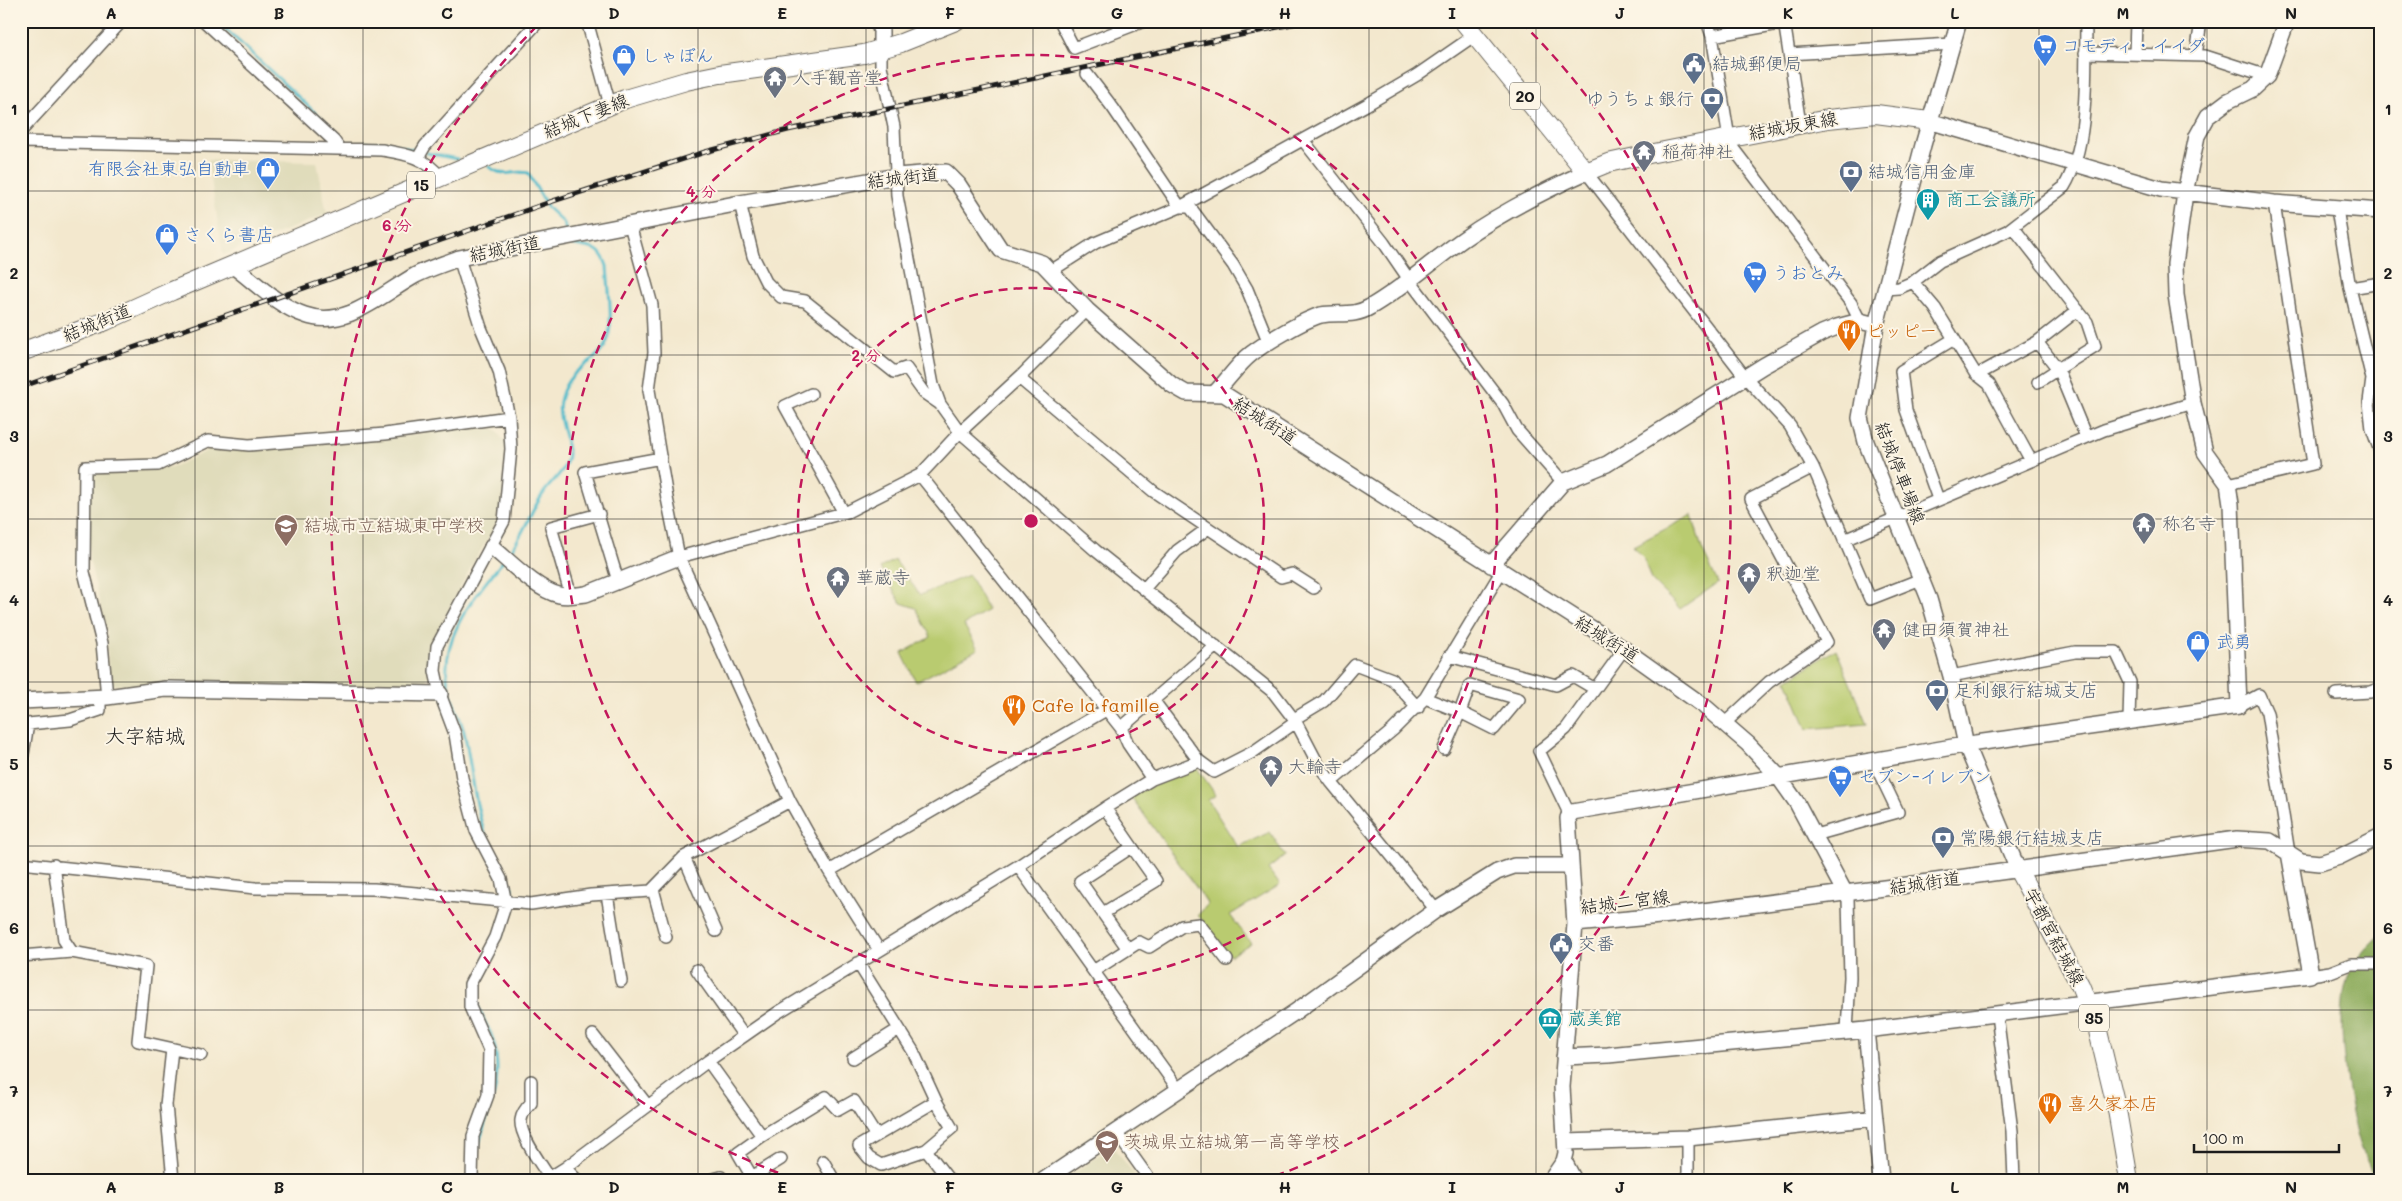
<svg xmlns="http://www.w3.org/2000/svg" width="2402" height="1201" viewBox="0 0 2402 1201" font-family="Mali,'Klee One',sans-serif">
<rect width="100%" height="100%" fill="#fcf5e5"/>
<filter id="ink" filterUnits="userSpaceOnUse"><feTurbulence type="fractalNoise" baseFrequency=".02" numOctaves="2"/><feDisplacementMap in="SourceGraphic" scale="10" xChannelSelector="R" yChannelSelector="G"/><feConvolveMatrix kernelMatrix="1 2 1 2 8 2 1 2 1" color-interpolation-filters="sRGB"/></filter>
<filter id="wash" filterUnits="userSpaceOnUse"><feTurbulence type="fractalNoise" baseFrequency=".0096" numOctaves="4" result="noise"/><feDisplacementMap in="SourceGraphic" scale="20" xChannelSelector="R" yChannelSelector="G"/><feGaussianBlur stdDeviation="1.12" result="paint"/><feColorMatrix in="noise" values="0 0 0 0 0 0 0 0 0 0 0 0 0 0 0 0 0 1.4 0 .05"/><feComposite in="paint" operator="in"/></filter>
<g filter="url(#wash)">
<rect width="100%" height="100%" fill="#f3e8ce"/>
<!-- built -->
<path fill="#e0dcbb" d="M208 160 317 162 327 214 223 255Z
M476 425 494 428 506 443 507 449 500 518 471 567 429 647 428 677 423 688 414 690 115 685 111 681 108 672 107 632 89 559V478L93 473 171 468 209 450 385 439Z
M1112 1146 1139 1180H1065Z"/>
<!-- green -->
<path fill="#b9cb6f" stroke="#6a7446" d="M1692 515 1702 549 1718 583 1680 609 1651 580 1643 557 1633 546Z
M895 560 920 595 969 575 988 610 964 625 978 649 916 682 902 653 931 637 916 608 901 603 880 568Z
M1836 649 1867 724 1807 729 1787 680Z
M1197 768 1216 795 1208 800 1238 847 1270 832 1285 856 1268 869 1280 885 1230 915 1251 943 1230 956 1198 915 1208 904 1130 795Z"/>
<!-- forest -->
<path fill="#92af62" stroke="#57663f" d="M2381 934V1180H2376C2369 1166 2361 1149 2357 1134 2347 1095 2333 1009 2350 972 2358 956 2368 945 2381 934Z"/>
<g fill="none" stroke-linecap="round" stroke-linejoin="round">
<!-- stream -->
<path stroke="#4ebaca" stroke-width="3" d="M217 21 337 133
M366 143H385L414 150
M427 153 457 159
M489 167C508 180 511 169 528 173L548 208 564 223 566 232
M508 554C524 535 530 511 545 491 553 480 568 469 568 453 567 434 555 416 561 397 570 366 593 366 605 346 615 329 608 286 607 266 598 241 588 251 569 243
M487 841C475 807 472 771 465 736 462 720 453 705 449 689 437 639 474 597 503 561
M504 872 512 889V899
M500 939 512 906
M475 995C477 1010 485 1021 491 1034 498 1051 499 1079 493 1097
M478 1147 490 1105"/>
</g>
</g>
<g filter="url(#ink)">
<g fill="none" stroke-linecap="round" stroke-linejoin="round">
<!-- street casing -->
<g stroke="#67635a" stroke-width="14">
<path id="street" d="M204 21 334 141 339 148
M587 21 610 105
M1060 21 1074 48 1144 21
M1707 21 1712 36 1729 138 1732 147 1851 303 1860 321
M1784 21 1800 124
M1712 36 1784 23
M881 50V66L894 127 897 196 933 385 940 404 960 432 1095 550 1273 692 1296 722 1318 764 1331 782 1436 910
M2085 53 2205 56 2267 76
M1789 54 1952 44
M2135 54 2136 21
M2196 55 2201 21
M1087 74 1113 108 1180 207H1190L1233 265 1247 289 1269 343
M21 131 122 21
M1303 140 1384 243 1410 281 1503 404 1517 430 1563 482
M21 142 382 150C405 154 426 157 440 177
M418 158 425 146 539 21
M1586 172 1746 378 1790 426 1813 467 1870 599 1921 579
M740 203 753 256 766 282 781 297 805 301 894 372 906 368 924 393 940 404
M2337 209 2350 288 2372 379 2369 402 2372 429 2381 454
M630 225 652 305 654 353 649 390 667 498 679 557 790 801 829 871 879 950
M2013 227 2087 322 2095 346 2058 369 2086 437
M459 258 481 328 499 371 509 417 511 449 504 521 437 646 435 671 440 694 455 734 462 778 476 831 501 879 506 903 495 937 470 984V1007L489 1050 488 1095 473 1136 472 1180
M1051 271 1095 243 1180 207 1366 105 1417 75 1475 35
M1913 282 1935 308 1975 373 1989 384 2030 459
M2350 288 2381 283
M1885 289 1899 288 1913 282 1940 261 2007 231 2064 187C2090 144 2085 71 2086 21
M2037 342 2078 310
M1977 375 2037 342 2058 369 2038 382
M1019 378 1153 491 1281 577 1292 574 1314 588
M811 394 785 406 844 513
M920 475 1121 728 1128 744 1152 779
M2228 484 2313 464 2274 203
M1938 499 1906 410 1901 371 1954 339
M1844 540 2104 430 2193 403
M679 557 847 512 920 475 960 432 1023 374 1087 310
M618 581 585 472 661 458
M1144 589 1177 551 1207 529
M571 596 551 527 599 514
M1449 656 1556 685 1573 676 1595 689
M1951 676 2075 652H2116L2130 682 2129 721
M1470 685 1519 699 1494 729 1460 712Z
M2336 694 2370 692 2381 688
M107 697 102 643 84 572 85 467 158 465 208 441 249 445 385 434 509 417
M1425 698 1460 712 1444 749
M1153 700 1199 761
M2239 706 2259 695 2267 713 2289 853
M1294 719 1324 701 1355 665 1392 679 1418 708
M1725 723 1769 682 1827 642 1751 499 1813 467
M1121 728 1216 646
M21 754H23L28 724 70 720 100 710V697
M1331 782 1393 730 1425 698 1501 572
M1105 808 1132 847 1080 881 1128 949
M1568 815 1567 809 1539 751 1566 729 1624 649
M1815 835 1898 812 1873 760
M684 857 716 931
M21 863 255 888 374 889 531 904 591 895 651 891 684 857 790 801
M54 865 64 940 72 952 146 966 138 1041 201 1055
M1018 866 1178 1089
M829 871 1106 710
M653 889 666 937
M1845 893 1848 899 1850 977 1847 1031
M607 894 621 981
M1103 913 1156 881 1132 847
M21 956 72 952
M858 963 913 1051 936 1101
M697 970 744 1036
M1095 970 1139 942 1149 947 1182 926 1199 924 1227 960
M2310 975 2330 972 2351 964H2381
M1997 1015 2012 1131 2014 1180
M593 1035 648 1106
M172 1049 166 1105 173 1180
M853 1058 899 1029
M708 1061 762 1136 826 1097 838 1110 854 1101 876 1136 859 1146 869 1158 881 1165 926 1150 949 1180
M531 1081V1103C526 1108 522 1113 521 1120 519 1135 541 1164 549 1177
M1115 1131 1150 1180
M762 1136 738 1153 752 1177 781 1159
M876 1136 936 1101 952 1128 926 1150
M1688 1138V1180
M823 1161 834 1180
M565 1168 577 1180
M546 1180 565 1168 708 1061 777 1013 1018 866 1105 808 1152 779 1199 761 1214 772 1253 752 1296 722
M710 1180 721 1177 722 1180"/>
</g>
<!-- secondary casing -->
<g stroke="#67635a" stroke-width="18">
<path id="secondary" d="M878 21 881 31V50
M1959 21 1923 145 1876 325 1860 418 1866 442 1929 599 1951 676 1966 745 2018 870
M1929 121 2161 189 2274 203 2381 211
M233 266C255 282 278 306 305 315 346 330 383 293 416 275 430 268 444 264 459 258L740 203 897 176 946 172 958 184 1001 250 1042 263 1087 310 1172 385 1186 393 1224 394 1624 649 1704 706 1748 744 1778 776 1797 803 1845 893
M1215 393C1227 381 1238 364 1251 354 1265 343 1305 319 1321 315 1338 312 1354 317 1370 307 1403 288 1431 262 1462 240 1497 215 1546 190 1586 172
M492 547C509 561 537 590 559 595 568 597 577 595 586 594L679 557
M1491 565 1563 482 1607 464 1763 366 1822 333 1837 327 1860 321 1876 325
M21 701 107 697 165 689 440 694
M1575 924 1671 915 1900 886 2237 839 2270 841 2301 861 2320 863 2339 857 2381 836
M1866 1030 1881 1180
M1564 1057 1608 1055 1866 1030 2310 975V969L2289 853
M1566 1142 1688 1138 1875 1118
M1564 1161 1574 1180
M1044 1180 1295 1012 1436 910 1497 872 1514 866H1571
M1551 1180 1564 1161 1566 1153 1562 1087 1575 924 1568 818 1572 812 1976 743 2239 706 2231 504 2228 484 2205 452 2193 403 2176 295 2175 264 2185 193 2197 136 2208 116 2228 101 2253 89 2267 76 2287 21"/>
</g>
<!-- primary casing -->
<g stroke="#67635a" stroke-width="20">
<path id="primary" d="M1463 21 1586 172 1608 163 1649 154 1828 119 1876 114 1929 121
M21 352 106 321 172 291 625 99 686 81 720 74 864 54 901 43 956 21
M2018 870 2080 985 2097 1027 2117 1110 2129 1180"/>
</g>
<!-- street -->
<use href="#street" stroke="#fff" stroke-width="11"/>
<!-- secondary -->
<use href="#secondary" stroke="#fff" stroke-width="15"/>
<!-- primary -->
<use href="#primary" stroke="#fff" stroke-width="18"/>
<!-- rail casing -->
<g stroke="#1c1c1c" stroke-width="5">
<path id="rail" d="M21 387 550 202 705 152 788 130 1307 21"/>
</g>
<!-- rail -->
<use href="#rail" stroke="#fcf5e5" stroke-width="3" stroke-dasharray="9" stroke-linecap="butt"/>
</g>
</g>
<!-- grid -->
<path fill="none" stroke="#1c1c1c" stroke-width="1" stroke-opacity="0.55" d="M195 21V1180M363 21V1180M530 21V1180M698 21V1180M866 21V1180M1033 21V1180M1201 21V1180M1369 21V1180M1536 21V1180M1704 21V1180M1872 21V1180M2039 21V1180M2207 21V1180M21 191H2381M21 355H2381M21 519H2381M21 682H2381M21 846H2381M21 1010H2381"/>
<!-- distance rings -->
<g fill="none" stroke="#c2185b" stroke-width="2.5" stroke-dasharray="9 6">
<circle cx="1031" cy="521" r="233"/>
<circle cx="1031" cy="521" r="466"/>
<path d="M792 1178A699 699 0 0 1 541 22M1521 22A699 699 0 0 1 1270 1178"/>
</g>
<!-- icons -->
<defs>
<g id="supermarket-pin" transform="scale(1.25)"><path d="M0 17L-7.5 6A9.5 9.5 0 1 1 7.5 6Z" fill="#3f7fe0" stroke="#fcf5e5"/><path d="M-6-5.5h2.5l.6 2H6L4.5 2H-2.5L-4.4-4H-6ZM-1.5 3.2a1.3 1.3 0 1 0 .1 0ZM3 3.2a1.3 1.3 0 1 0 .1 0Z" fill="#fff"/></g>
<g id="shop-pin" transform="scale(1.25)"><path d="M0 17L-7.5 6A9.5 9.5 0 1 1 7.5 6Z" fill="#3f7fe0" stroke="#fcf5e5"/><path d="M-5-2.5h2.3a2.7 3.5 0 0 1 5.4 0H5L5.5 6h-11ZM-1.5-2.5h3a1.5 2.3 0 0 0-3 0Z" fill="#fff"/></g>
<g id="civic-pin" transform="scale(1.25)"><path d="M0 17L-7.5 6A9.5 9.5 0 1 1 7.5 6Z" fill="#5c6f8a" stroke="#fcf5e5"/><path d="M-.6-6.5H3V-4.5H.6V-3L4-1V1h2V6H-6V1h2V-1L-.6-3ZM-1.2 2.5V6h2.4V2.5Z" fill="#fff"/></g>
<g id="temple-pin" transform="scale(1.25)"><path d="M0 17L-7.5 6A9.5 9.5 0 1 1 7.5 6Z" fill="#6b7280" stroke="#fcf5e5"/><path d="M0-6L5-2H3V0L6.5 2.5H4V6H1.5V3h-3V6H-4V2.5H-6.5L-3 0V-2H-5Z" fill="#fff"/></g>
<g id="bank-pin" transform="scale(1.25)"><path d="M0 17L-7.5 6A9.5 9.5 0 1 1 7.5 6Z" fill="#5c6f8a" stroke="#fcf5e5"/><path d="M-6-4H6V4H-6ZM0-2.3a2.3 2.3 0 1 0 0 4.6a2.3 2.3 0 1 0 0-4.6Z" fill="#fff"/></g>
<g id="building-pin" transform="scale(1.25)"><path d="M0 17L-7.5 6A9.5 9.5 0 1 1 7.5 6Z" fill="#0f9aa8" stroke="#fcf5e5"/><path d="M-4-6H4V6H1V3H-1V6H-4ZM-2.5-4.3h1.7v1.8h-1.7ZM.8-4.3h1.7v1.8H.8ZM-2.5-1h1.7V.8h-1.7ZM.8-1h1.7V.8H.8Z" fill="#fff"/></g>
<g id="restaurant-pin" transform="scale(1.25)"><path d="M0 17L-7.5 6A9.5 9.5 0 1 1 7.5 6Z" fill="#e8710a" stroke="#fcf5e5"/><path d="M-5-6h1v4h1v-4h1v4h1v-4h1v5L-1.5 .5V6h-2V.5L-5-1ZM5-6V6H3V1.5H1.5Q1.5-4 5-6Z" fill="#fff"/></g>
<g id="school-pin" transform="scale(1.25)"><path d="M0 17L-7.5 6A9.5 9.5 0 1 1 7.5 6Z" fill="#8d6e63" stroke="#fcf5e5"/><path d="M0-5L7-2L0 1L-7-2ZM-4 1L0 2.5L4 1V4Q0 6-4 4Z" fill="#fff"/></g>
<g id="museum-pin" transform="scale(1.25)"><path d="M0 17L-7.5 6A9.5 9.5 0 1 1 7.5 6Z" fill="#0f9aa8" stroke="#fcf5e5"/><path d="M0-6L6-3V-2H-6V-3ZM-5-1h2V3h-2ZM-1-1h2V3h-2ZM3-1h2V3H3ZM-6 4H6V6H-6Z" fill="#fff"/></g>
</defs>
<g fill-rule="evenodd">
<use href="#supermarket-pin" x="2045" y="46"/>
<use href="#shop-pin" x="624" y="56"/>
<use href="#civic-pin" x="1694" y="64"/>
<use href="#temple-pin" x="775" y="78"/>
<use href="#bank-pin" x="1712" y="99"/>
<use href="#temple-pin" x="1644" y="152"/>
<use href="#shop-pin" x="268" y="169"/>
<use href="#bank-pin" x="1851" y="172"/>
<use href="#building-pin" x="1928" y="200"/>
<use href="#shop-pin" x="167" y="235"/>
<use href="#supermarket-pin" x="1755" y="273"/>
<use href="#restaurant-pin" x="1849" y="331"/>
<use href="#temple-pin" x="2144" y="524"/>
<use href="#school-pin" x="286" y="526"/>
<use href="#temple-pin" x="1749" y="574"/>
<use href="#temple-pin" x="838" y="578"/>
<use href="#temple-pin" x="1884" y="630"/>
<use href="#shop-pin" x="2198" y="642"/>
<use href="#bank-pin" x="1937" y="691"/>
<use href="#restaurant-pin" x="1014" y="706"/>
<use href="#temple-pin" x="1271" y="767"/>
<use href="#supermarket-pin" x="1840" y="777"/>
<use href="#bank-pin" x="1943" y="838"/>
<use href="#civic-pin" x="1561" y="944"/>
<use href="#museum-pin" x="1550" y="1019"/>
<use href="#restaurant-pin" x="2050" y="1104"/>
<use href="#school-pin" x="1107" y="1142"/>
</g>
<g text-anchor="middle" stroke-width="4" stroke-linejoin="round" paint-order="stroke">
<!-- shield labels -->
<g fill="#fcf5e5" stroke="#5f5d58" stroke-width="1">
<rect x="1510" y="82.5" width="30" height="27" rx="4"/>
<rect x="407" y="171.5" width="28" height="27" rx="4"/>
<rect x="2079" y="1004.5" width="30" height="27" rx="4"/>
</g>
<g font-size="16" font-weight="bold" fill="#1c1c1c">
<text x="1525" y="102">20</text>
<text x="421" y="191">15</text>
<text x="2094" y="1024">35</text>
</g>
<!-- shop labels -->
<g font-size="18" fill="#366cbe" stroke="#fcf5e5" text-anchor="start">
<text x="2062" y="52">コモディ・イイダ</text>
<text x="642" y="62">しゃぼん</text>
<text x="250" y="175" text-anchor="end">有限会社東弘自動車</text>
<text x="184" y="241">さくら書店</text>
<text x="1772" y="279">うおとみ</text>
<text x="2216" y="648">武勇</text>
<text x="1858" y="783">セブン-イレブン</text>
</g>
<!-- service labels -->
<g font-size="18" fill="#4e5e75" stroke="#fcf5e5" text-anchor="start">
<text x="1712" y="70">結城郵便局</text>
<text x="1694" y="105" text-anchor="end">ゆうちょ銀行</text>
<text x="1868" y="178">結城信用金庫</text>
<text x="1954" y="697">足利銀行結城支店</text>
<text x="1960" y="844">常陽銀行結城支店</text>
<text x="1578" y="950">交番</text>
</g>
<!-- worship labels -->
<g font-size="18" fill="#5b616d" stroke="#fcf5e5" text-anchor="start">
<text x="792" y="84">人手観音堂</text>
<text x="1662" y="158">稲荷神社</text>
<text x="2162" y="530">称名寺</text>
<text x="1766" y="580">釈迦堂</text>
<text x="856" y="584">華蔵寺</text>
<text x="1902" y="636">健田須賀神社</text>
<text x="1288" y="773">大輪寺</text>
</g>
<!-- street labels -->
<g font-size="18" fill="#1c1c1c" stroke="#fcf5e5">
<text transform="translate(586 116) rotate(-22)" y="6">結城下妻線</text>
<text transform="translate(1793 126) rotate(-10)" y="6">結城坂東線</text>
<text transform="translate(903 178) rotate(-6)" y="6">結城街道</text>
<text transform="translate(505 249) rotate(-11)" y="6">結城街道</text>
<text transform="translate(97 323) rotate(-22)" y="6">結城街道</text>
<text transform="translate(1265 421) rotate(33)" y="6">結城街道</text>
<text transform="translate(1900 473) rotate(69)" y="6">結城停車場線</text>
<text transform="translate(1607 639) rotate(32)" y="6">結城街道</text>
<text transform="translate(1925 883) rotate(-8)" y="6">結城街道</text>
<text transform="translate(1625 902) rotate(-7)" y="6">結城二宮線</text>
<text transform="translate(2054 937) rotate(62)" y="6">宇都宮結城線</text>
</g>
<!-- culture labels -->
<g font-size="18" fill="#0d838f" stroke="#fcf5e5" text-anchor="start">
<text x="1946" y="206">商工会議所</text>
<text x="1568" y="1025">蔵美館</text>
</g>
<!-- food labels -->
<g font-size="18" fill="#c56008" stroke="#fcf5e5" text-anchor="start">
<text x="1866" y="337">ピッピー</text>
<text x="1032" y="712">Cafe la famille</text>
<text x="2068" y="1110">喜久家本店</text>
</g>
<!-- education labels -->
<g font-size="18" fill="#785e54" stroke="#fcf5e5" text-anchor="start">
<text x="304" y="532">結城市立結城東中学校</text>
<text x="1124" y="1148">茨城県立結城第一高等学校</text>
</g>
<!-- quarter labels -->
<g font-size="20" fill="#1c1c1c" stroke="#fcf5e5">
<text x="145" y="743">大字結城</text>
</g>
</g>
<circle cx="1031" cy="521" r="8" fill="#c2185b" stroke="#fcf5e5" stroke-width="2.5"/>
<g font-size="15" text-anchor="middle" font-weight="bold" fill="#c2185b" stroke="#fcf5e5" stroke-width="4" stroke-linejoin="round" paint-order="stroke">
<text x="701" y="197">4 分</text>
<text x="397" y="231">6 分</text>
<text x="866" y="361">2 分</text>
</g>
<!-- margin -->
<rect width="2402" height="1201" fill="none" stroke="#fcf5e5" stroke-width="55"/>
<!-- scale -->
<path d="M2194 1144v8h145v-8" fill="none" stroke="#1c1c1c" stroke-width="2.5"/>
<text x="2202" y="1144" font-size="15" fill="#1c1c1c" stroke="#fcf5e5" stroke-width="4" paint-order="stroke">100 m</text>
<rect x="28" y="28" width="2346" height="1146" fill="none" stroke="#1c1c1c" stroke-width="2"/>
<g font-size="16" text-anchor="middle" font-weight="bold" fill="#1c1c1c">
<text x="111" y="19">A</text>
<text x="279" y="19">B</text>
<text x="447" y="19">C</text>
<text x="614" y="19">D</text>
<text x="782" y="19">E</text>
<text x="950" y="19">F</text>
<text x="1117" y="19">G</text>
<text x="1285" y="19">H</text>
<text x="1452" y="19">I</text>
<text x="1620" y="19">J</text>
<text x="1788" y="19">K</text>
<text x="1955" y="19">L</text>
<text x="2123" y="19">M</text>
<text x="2291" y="19">N</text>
<text x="14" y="115">1</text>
<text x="2388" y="115">1</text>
<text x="14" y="279">2</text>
<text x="2388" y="279">2</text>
<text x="14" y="442">3</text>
<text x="2388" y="442">3</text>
<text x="14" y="606">4</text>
<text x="2388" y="606">4</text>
<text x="14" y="770">5</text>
<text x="2388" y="770">5</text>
<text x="14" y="934">6</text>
<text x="2388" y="934">6</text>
<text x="14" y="1097">7</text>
<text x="2388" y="1097">7</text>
<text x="111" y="1193">A</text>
<text x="279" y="1193">B</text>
<text x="447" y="1193">C</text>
<text x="614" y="1193">D</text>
<text x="782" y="1193">E</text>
<text x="950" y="1193">F</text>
<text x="1117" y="1193">G</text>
<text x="1285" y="1193">H</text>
<text x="1452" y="1193">I</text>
<text x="1620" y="1193">J</text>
<text x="1788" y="1193">K</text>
<text x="1955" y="1193">L</text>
<text x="2123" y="1193">M</text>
<text x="2291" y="1193">N</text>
</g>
</svg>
